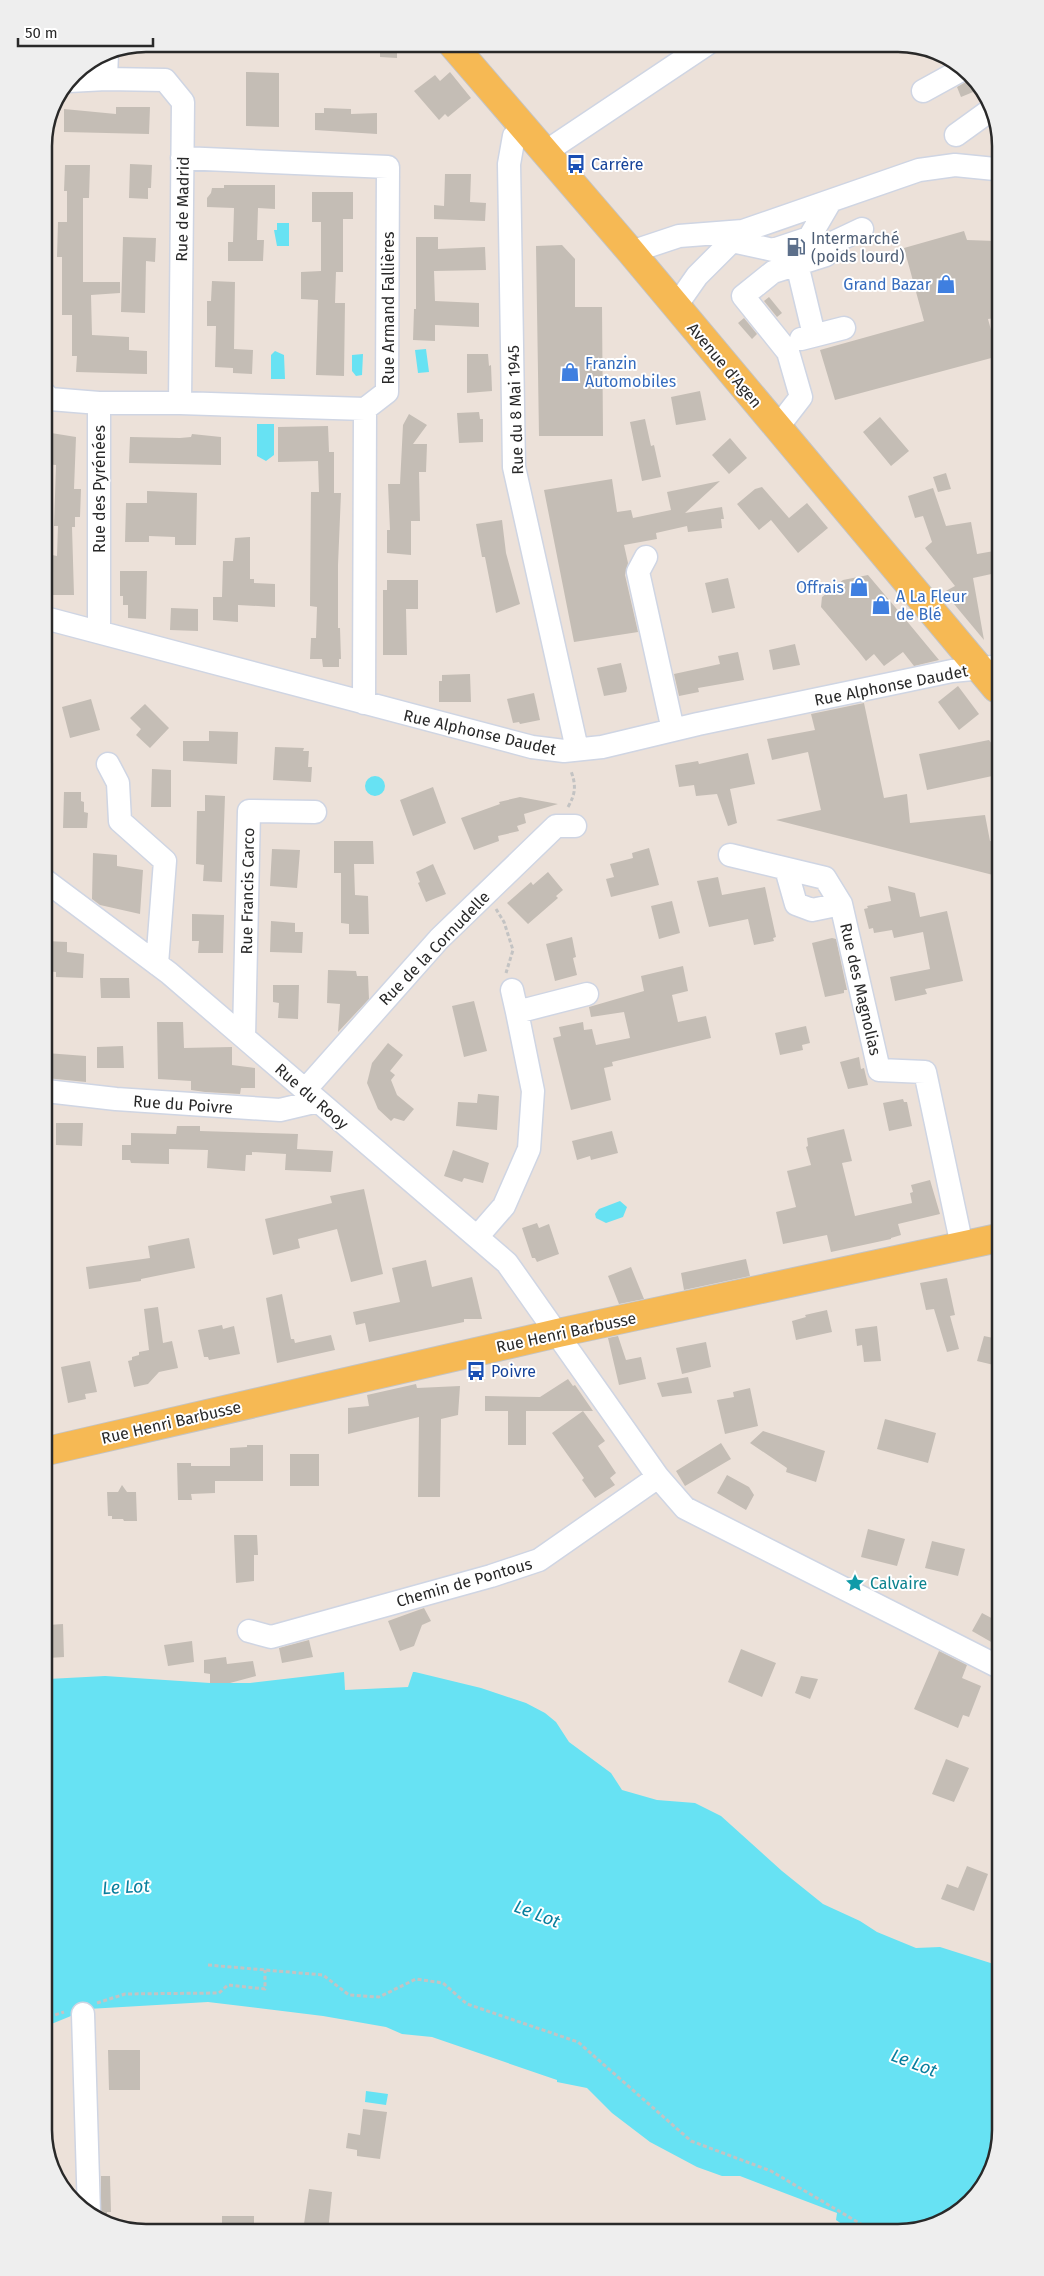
<svg xmlns="http://www.w3.org/2000/svg" width="1044" height="2276" viewBox="0 0 1044 2276" font-family="'Fira Sans',sans-serif">
<rect width="100%" height="100%" fill="#ece1d9"/>
<!-- water -->
<path fill="#67e2f3" d="M277 223H289V246H277L274 230H277Z
M426 349 429 372 418 373 415 350Z
M275 351 284 355 285 379H271V355Z
M363 354 362 375 356 376 352 371V355Z
M257 424H274V455L266 461 257 456Z
M365 786a10 10 0 1 1 20 0a10 10 0 1 1-20 0Z
M620 1201 627 1207 623 1217 606 1223 596 1218 595 1214 599 1209Z
M344 1672 345 1690 408 1687 413 1672H415L481 1688 526 1703 545 1713 556 1722 569 1742 611 1773 622 1790 657 1800 695 1803 721 1816 782 1871 823 1904 860 1921 877 1932 916 1948 940 1947 1000 1966V2130L983 2187 931 2227H846L836 2220 837 2213 740 2176H722L697 2167 650 2142 612 2113 587 2088 557 2082V2080L432 2037 402 2034 386 2027 323 2016 208 2002 88 2009 49 2025 48 1679 105 1676 210 1683H250Z
M366 2091 388 2094 386 2105 365 2102Z"/>
<!-- building -->
<path fill="#c4bdb5" d="M380 44H397V58L380 57Z
M246 72 279 73V127L246 126Z
M450 72 471 98 448 117 445 114 439 120 414 91 435 75 440 81Z
M971 79 978 90 961 97 957 87Z
M116 107H150L149 134 64 132V109L116 114Z
M324 108 351 109V114L377 113V134L315 130V113H324Z
M130 164 152 165 151 188H148V199L129 198Z
M65 165H90L89 198H83V282H120V293L91 295 92 335 129 337V350L147 351V374L76 372 77 356H72V315H62V257H57L58 222H67V191H64Z
M445 174H471L470 202 486 203 485 221 434 219V205L444 206Z
M224 185H275V209L258 208 257 240H264L263 261H228V242H233L234 208 207 207V198L211 193 212 188H224Z
M312 192H353V219H343V272H336L335 303H345L344 376 316 375 318 300 301 299V272L321 271V222H312Z
M964 231 967 240 995 241V318L988 319 995 345V357L835 400 820 350 924 321 904 248Z
M123 237 156 238 155 262 146 261 145 313 121 312Z
M416 237H438V249L485 247 486 270 434 271 435 301 479 303V327L435 325V341L413 340 414 309H416Z
M562 245 575 259V307H602L603 436H539L536 246Z
M212 281 235 282 234 349 253 350 252 374 233 373V368L215 367 216 326H207V301H211Z
M769 297 782 313 777 317 764 301Z
M744 318 757 334 752 339 738 323Z
M467 354H488L489 366 491 365 492 391 467 393Z
M700 391 706 420 676 425 671 397Z
M479 412 480 419H483V442L459 443 457 413Z
M409 414 427 425 413 444H427L426 472H419L420 521H411V555L387 553V530H390L388 484H400L403 425Z
M880 417 909 451 891 466 863 432Z
M645 419 651 446 654 445 661 477 642 481 630 422Z
M328 426 329 452H334V493H341L338 565V628H340L341 659H339V667H323L322 659H310L311 638H316L317 607 310 606 311 492H319L318 461 278 462V427Z
M45 432 76 437 74 489H81L80 517H75V527H72L74 595H51L52 555 57 556 58 526H54L56 465 45 464Z
M192 434 221 437V465L129 463 130 437 180 438 191 437Z
M730 438 747 458 729 474 712 455Z
M946 473 951 489 938 492 933 477Z
M612 479 617 512 631 510 633 518 671 510 667 492 720 481 685 513 722 507 724 519H721L722 528 688 532 687 526 656 533 657 539 624 545 628 563 625 575 638 632 574 642 544 490Z
M762 487 789 518 807 503 828 528 798 553 771 520 759 530 737 504 755 489Z
M933 488 946 526 971 522 977 554 994 551 996 573 973 578 984 640 944 592 955 586 925 548 932 542 923 516 915 518 908 496Z
M147 491 197 493 196 545H175V537L149 536V542H125L126 503H147Z
M502 520 506 553 520 604 496 613 485 557H482L476 524Z
M250 537V579H254V583L275 584V607L238 605V622L213 620V597H222L223 561H233L235 538Z
M120 571H147L146 619 128 618V605H123V596H120Z
M868 575 901 614 939 660 914 666 903 652 884 666 874 654 866 661 859 652 821 607 822 597 843 580Z
M728 578 735 608 712 613 705 583Z
M387 580H418V609H406L407 655H383V590H387Z
M171 608 198 609V631L170 630Z
M795 644 800 665 773 670 769 650Z
M738 652 744 680 698 688 699 692 679 696 674 674 720 664 718 656Z
M621 663 627 688 626 692 604 696 597 668Z
M470 674 471 702H439V681H442V675Z
M958 686 979 714 959 730 938 702Z
M534 693 540 720 520 724 519 722 513 723 507 699Z
M91 699 100 730 70 738 62 707Z
M864 703 884 798 907 794 910 823 985 815 990 841 997 842V876L776 820 821 810 808 752 772 760 767 739 815 730 811 714Z
M145 704 169 728 150 748 136 735 141 729 130 718Z
M209 731 238 732 237 764 183 761V741H209Z
M989 740 996 749 997 775 927 790 919 754Z
M275 747 304 748 303 751H309L308 767H312L311 782 273 780Z
M748 753 755 784 730 789 737 823 728 826 717 794 696 796 694 785 679 787 675 765 698 761 699 764Z
M152 769 171 770V807H151Z
M433 787 446 823 413 836 400 800Z
M64 792H81V801L84 802V812L88 813 87 828H63Z
M205 795 225 796 222 882 203 881 204 865 196 864 197 811H205Z
M520 797 558 804 524 814 526 823 517 826 519 831 498 836 499 841 474 850 461 818 500 804 499 802Z
M334 841H373L374 864H354L355 895 368 896 369 934H349V924L341 923V873H334Z
M649 848 659 885 611 897 606 879 614 877 610 864 633 858 632 853Z
M272 849 300 850 297 888 270 886Z
M93 853 117 855V866L143 870 140 914 100 905 92 899Z
M433 864 446 894 426 902 418 883 420 882 416 872Z
M548 872 563 890 556 896 558 898 528 924 507 903 531 882 533 885Z
M718 877 722 895 765 887 776 937 773 938 774 941 754 945 748 919 709 927 697 881Z
M888 886 915 893 920 917 947 911 963 981 925 989 927 994 895 1001 890 977 930 969 923 932 894 938 892 930 874 933 873 928 869 929 864 909 868 908 867 906 891 901Z
M672 901 680 933 659 939 651 906Z
M192 914 224 915 223 953H198L199 941H192Z
M271 921 295 923V932H303L302 953 270 952Z
M572 937 576 957 573 958 577 975 555 981 546 944Z
M832 938 836 939 847 990H844V993L825 997 812 943Z
M46 941 67 942V952L84 954 83 978 56 977V972L46 971Z
M683 966 688 991 672 995 678 1022 706 1016 711 1038 612 1062 613 1066 604 1068 611 1100 571 1110 553 1038 561 1036 559 1027 583 1022 584 1030 592 1029 596 1045 630 1038 624 1012 591 1017 589 1007 644 991 641 976Z
M328 970 356 971 357 976H368L369 999 338 1032 340 1004 327 1003Z
M100 978H129L130 998H101Z
M273 985H299L298 1019 278 1018 279 1003 273 1002Z
M474 1001 487 1051 464 1057 452 1006Z
M157 1022H183L184 1048 232 1047V1065L255 1068V1088H241L240 1094 205 1092 191 1090V1081L158 1079Z
M806 1026 810 1043 802 1045 803 1050 780 1055 775 1033Z
M388 1043 403 1055 390 1071 395 1075 391 1080 397 1095 414 1109 404 1121 394 1118 391 1121 378 1109 367 1083 372 1063Z
M123 1046 124 1068H97V1047Z
M46 1053 86 1056V1082L46 1078Z
M859 1057 861 1069 864 1068 868 1085 848 1089 840 1062Z
M478 1094 499 1096 497 1130 456 1126 458 1102 477 1103Z
M903 1099 904 1102H907L912 1126 889 1131 883 1103Z
M56 1123H83L82 1146 56 1145Z
M177 1126H200V1131L298 1134 297 1149 333 1151 331 1172 285 1170 286 1154 252 1152V1155H246L245 1171 207 1168 208 1150 169 1149V1164L131 1163 130 1160H122V1145H131V1133L176 1134Z
M844 1129 852 1161 842 1163 855 1216 912 1203 910 1193 913 1192 911 1185 930 1180 940 1214 898 1224 901 1235 891 1238V1239L831 1252 827 1235 783 1244 776 1212 796 1207 787 1171 811 1165 806 1147 808 1146 807 1138Z
M612 1131 618 1153 591 1160 590 1156 577 1160 572 1141Z
M453 1150 489 1163 483 1183 464 1178 462 1182 444 1176Z
M364 1189 383 1274 351 1282 337 1229 298 1239 300 1248 273 1255 265 1219 332 1203 330 1196Z
M537 1223 539 1228 549 1224 559 1254 537 1262 535 1258H532L522 1228Z
M189 1238 195 1268 141 1279V1281L89 1289 86 1267 150 1258 148 1246Z
M746 1259 750 1276 684 1290 681 1273Z
M426 1260 432 1287 472 1277 482 1319H464V1322L369 1342 365 1323 356 1325 353 1312 400 1302 392 1268Z
M631 1267 644 1299 619 1304 608 1276Z
M947 1278 955 1315 950 1316 959 1349 947 1352 934 1309 926 1310 920 1283Z
M282 1294 291 1339H294L295 1343 331 1335 335 1350 277 1363 266 1298Z
M158 1307 163 1343 172 1341 178 1368 159 1372 148 1384 134 1387 128 1361 132 1360V1357L139 1355V1352L149 1350 144 1309Z
M827 1310 832 1332 796 1340 792 1321 806 1317 805 1315Z
M222 1325 223 1329 234 1326 240 1354 209 1360 208 1357H204L198 1330Z
M877 1326 881 1361 864 1362 862 1345 857 1346 855 1329Z
M618 1336 626 1360 641 1357 646 1379 619 1385 608 1338Z
M984 1336 998 1339V1366L977 1361Z
M706 1342 711 1367 682 1374 676 1348Z
M90 1361 97 1392 85 1394 86 1399 68 1403 61 1367Z
M688 1377 692 1393 662 1397 657 1383Z
M568 1379 573 1386 575 1385 593 1411H526V1445H508V1411H485V1396L540 1397Z
M416 1384 417 1388 460 1386 458 1415 441 1419 440 1497H418L419 1417 348 1434V1408L369 1406 367 1395Z
M750 1388 758 1426 725 1434 717 1400 734 1397 733 1392Z
M583 1411 605 1441 598 1446 616 1473 610 1478 615 1485 595 1498 582 1480 584 1478 552 1433Z
M885 1419 936 1433 928 1463 877 1449Z
M763 1431 825 1451 816 1482 786 1472 787 1468 750 1443Z
M721 1443 731 1459 685 1486 676 1471Z
M247 1445H263V1481H215V1493L191 1494 192 1500H178L177 1463H191V1466H230V1448L247 1447Z
M290 1454H319V1486H290Z
M727 1475 749 1487 754 1495 746 1510 717 1493Z
M122 1485 127 1492H136L137 1521H124L123 1519H112V1516H108L107 1492H118Z
M868 1529 905 1539 897 1566 861 1557Z
M234 1535H257L258 1555H254V1581L236 1583Z
M932 1541 965 1549 958 1576 925 1568Z
M424 1608 431 1621 422 1625 414 1646 400 1651 388 1621Z
M982 1613 999 1622V1633L993 1643 972 1631Z
M63 1624 64 1657 48 1658V1625Z
M309 1640 313 1657 282 1663 279 1648Z
M192 1641 194 1662 168 1666 164 1645Z
M741 1649 776 1663 762 1697 728 1682Z
M939 1651 967 1665 962 1678 981 1686 969 1717 963 1715 958 1728 914 1709Z
M226 1657 227 1664 253 1661 256 1676 230 1683H210V1674L204 1673V1660Z
M801 1676 818 1679 810 1699 795 1693Z
M946 1759 969 1768 954 1802 932 1794Z
M967 1866 988 1874 974 1911 941 1899 947 1884 958 1888Z
M108 2050H140V2090H109Z
M363 2109 387 2112 380 2159 357 2156V2150L346 2148 348 2133 360 2135Z
M101 2176H110L111 2212H107V2220L101 2217Z
M309 2189 332 2192 328 2231H303Z
M222 2216H254V2231H222Z"/>
<g fill="none" stroke-linecap="round" stroke-linejoin="round">
<!-- minor casing -->
<g stroke="#cfd5e3" stroke-width="25">
<path id="minor" d="M106 79 165 80 183 102 180 403
M69 81 106 79 107 52
M923 91 963 69
M523 128 514 136 509 164 514 467 577 749
M956 135 992 109
M544 153 707 44
M182 158 388 167 387 392 365 409 364 703
M732 241 773 250 809 238 830 202
M631 252 679 236 743 231 919 170 955 165 995 169
M797 264 814 335
M676 306 697 276 741 232
M801 339 844 328
M45 394 50 399 99 403V631
M99 403H180L365 409
M777 428 801 397 788 352 743 296 773 272 826 255V246L862 229
M646 557 638 572 673 730
M45 618 532 747 564 751 602 747 698 724 952 671 993 667
M108 764 118 783 120 821 165 861 157 964
M730 855 825 878 841 904 879 1070 925 1072 962 1246
M786 869 796 904 812 910 841 904
M46 881 169 973 507 1263 658 1477 685 1508 999 1667
M512 990 517 1012
M244 1037 249 811 315 812
M305 1090 439 939 556 826H575
M46 1091 116 1099 280 1110 318 1101
M477 1237 504 1206 529 1149 533 1091 517 1012 587 994
M249 1631 271 1637 491 1576 539 1560 658 1477
M83 2014 89 2213"/>
</g>
<!-- major casing -->
<g stroke="#c3c3c3" stroke-width="30">
<path id="major" d="M452 44 631 252 996 688
M47 1451 558 1333 998 1238"/>
</g>
<!-- path -->
<path stroke="#c3c3c3" stroke-width="3" stroke-dasharray="4 2.5" stroke-linecap="butt" d="M568 807C576 793 576 785 571 771
M496 909 504 922 513 950 506 973
M208 1965 323 1975 349 1995 379 1997 416 1979 443 1983 467 2004 578 2042 691 2141 771 2171 866 2227
M97 2003 125 1994 219 1993 228 1985 265 1989V1970
M49 2017 64 2012"/>
<!-- minor -->
<use href="#minor" stroke="#fff" stroke-width="22"/>
<!-- major -->
<use href="#major" stroke="#f6b954" stroke-width="28"/>
</g>
<!-- icons -->
<defs>
<g id="bus-bare" transform="scale(1.5)"><path d="M-5-6H5V4H4V6H2V4H-2V6H-4V4H-5ZM-3.5-4V0h7V-4ZM-3.5 1.2v1.5H-2V1.2ZM2 1.2v1.5H3.5V1.2Z" fill="#1a4fb4" stroke="#fff" stroke-width="2.5" paint-order="stroke"/></g>
<g id="fuel-bare" transform="scale(1.5)"><path d="M-5.5-6h7V0h2V4h1.3V-2.5L3-4.5l.8-.8L6-3V5H2.5V1h-1V6h-7ZM-4.2-4.7v3.2H.2V-4.7Z" fill="#5c6f8a" stroke="#fff" stroke-width="2.5" paint-order="stroke"/></g>
<g id="shop-bare" transform="scale(1.5)"><path d="M-5-2.5h2.3a2.7 3.5 0 0 1 5.4 0H5L5.5 6h-11ZM-1.5-2.5h3a1.5 2.3 0 0 0-3 0Z" fill="#3f7fe0" stroke="#fff" stroke-width="2.5" paint-order="stroke"/></g>
<g id="sight-bare" transform="scale(1.5)"><path d="M0-6L1.8-2.2L6-1.7L2.9 1.2L3.7 5.4L0 3.3L-3.7 5.4L-2.9 1.2L-6-1.7L-1.8-2.2Z" fill="#0f9aa8" stroke="#fff" stroke-width="2.5" paint-order="stroke"/></g>
</defs>
<g fill-rule="evenodd">
<use href="#bus-bare" x="576" y="164"/>
<use href="#fuel-bare" x="796" y="247"/>
<use href="#shop-bare" x="946" y="284"/>
<use href="#shop-bare" x="570" y="372"/>
<use href="#shop-bare" x="859" y="587"/>
<use href="#shop-bare" x="881" y="605"/>
<use href="#bus-bare" x="476" y="1371"/>
<use href="#sight-bare" x="855" y="1583"/>
</g>
<g text-anchor="middle" stroke-width="4" stroke-linejoin="round" paint-order="stroke">
<!-- transit labels -->
<g font-size="16" fill="#164399" stroke="#fff" text-anchor="start">
<text x="591" y="170">Carrère</text>
<text x="491" y="1377">Poivre</text>
</g>
<!-- street labels -->
<g font-size="16" fill="#292929" stroke="#fff">
<text transform="translate(182 209) rotate(-89)" y="6">Rue de Madrid</text>
<text transform="translate(388 308) rotate(-90)" y="6">Rue Armand Fallières</text>
<text transform="translate(725 365) rotate(50)" y="6">Avenue d'Agen</text>
<text transform="translate(515 410) rotate(-92)" y="6">Rue du 8 Mai 1945</text>
<text transform="translate(99 489) rotate(-90)" y="6">Rue des Pyrénées</text>
<text transform="translate(891 685) rotate(-11)" y="6">Rue Alphonse Daudet</text>
<text transform="translate(480 732) rotate(13)" y="6">Rue Alphonse Daudet</text>
<text transform="translate(247 891) rotate(-89)" y="6">Rue Francis Carco</text>
<text transform="translate(434 948) rotate(-46)" y="6">Rue de la Cornudelle</text>
<text transform="translate(861 989) rotate(77)" y="6">Rue des Magnolias</text>
<text transform="translate(312 1096) rotate(41)" y="6">Rue du Rooy</text>
<text transform="translate(183 1104) rotate(4)" y="6">Rue du Poivre</text>
<text transform="translate(566 1332) rotate(-12)" y="6">Rue Henri Barbusse</text>
<text transform="translate(171 1422) rotate(-13)" y="6">Rue Henri Barbusse</text>
<text transform="translate(464 1582) rotate(-16)" y="6">Chemin de Pontous</text>
</g>
<!-- service labels -->
<g font-size="16" fill="#4e5e75" stroke="#fff" text-anchor="start">
<text x="811" y="244">Intermarché<tspan x="811" dy="18">(poids lourd)</tspan></text>
</g>
<!-- shop labels -->
<g font-size="16" fill="#366cbe" stroke="#fff" text-anchor="end">
<text x="931" y="290">Grand Bazar</text>
<text x="585" y="369" text-anchor="start">Franzin<tspan x="585" dy="18">Automobiles</tspan></text>
<text x="844" y="593">Offrais</text>
<text x="896" y="602" text-anchor="start">A La Fleur<tspan x="896" dy="18">de Blé</tspan></text>
</g>
<!-- culture labels -->
<g font-size="16" fill="#0d838f" stroke="#fff" text-anchor="start">
<text x="870" y="1589">Calvaire</text>
</g>
<!-- water labels -->
<g font-size="18" font-style="italic" fill="#087f9e" stroke="#fff">
<text transform="translate(126 1887) rotate(-3)" y="6">Le Lot</text>
<text transform="translate(537 1914) rotate(21)" y="6">Le Lot</text>
<text transform="translate(914 2063) rotate(21)" y="6">Le Lot</text>
</g>
</g>
<!-- crop -->
<path d="M0 0H1044V2276H0ZM146 52H898A94 94 0 0 1 992 146V2130A94 94 0 0 1 898 2224H146A94 94 0 0 1 52 2130V146A94 94 0 0 1 146 52Z" fill="#eee" fill-rule="evenodd"/>
<path fill="none" stroke="#292929" stroke-width="2.5" d="M146 52H898A94 94 0 0 1 992 146V2130A94 94 0 0 1 898 2224H146A94 94 0 0 1 52 2130V146A94 94 0 0 1 146 52Z"/>
<!-- scale -->
<path d="M18 38v8h135v-8" fill="none" stroke="#292929" stroke-width="2.5"/>
<text x="25" y="38" font-size="15" fill="#292929" stroke="#ffffff" stroke-width="4" paint-order="stroke">50 m</text>
</svg>
